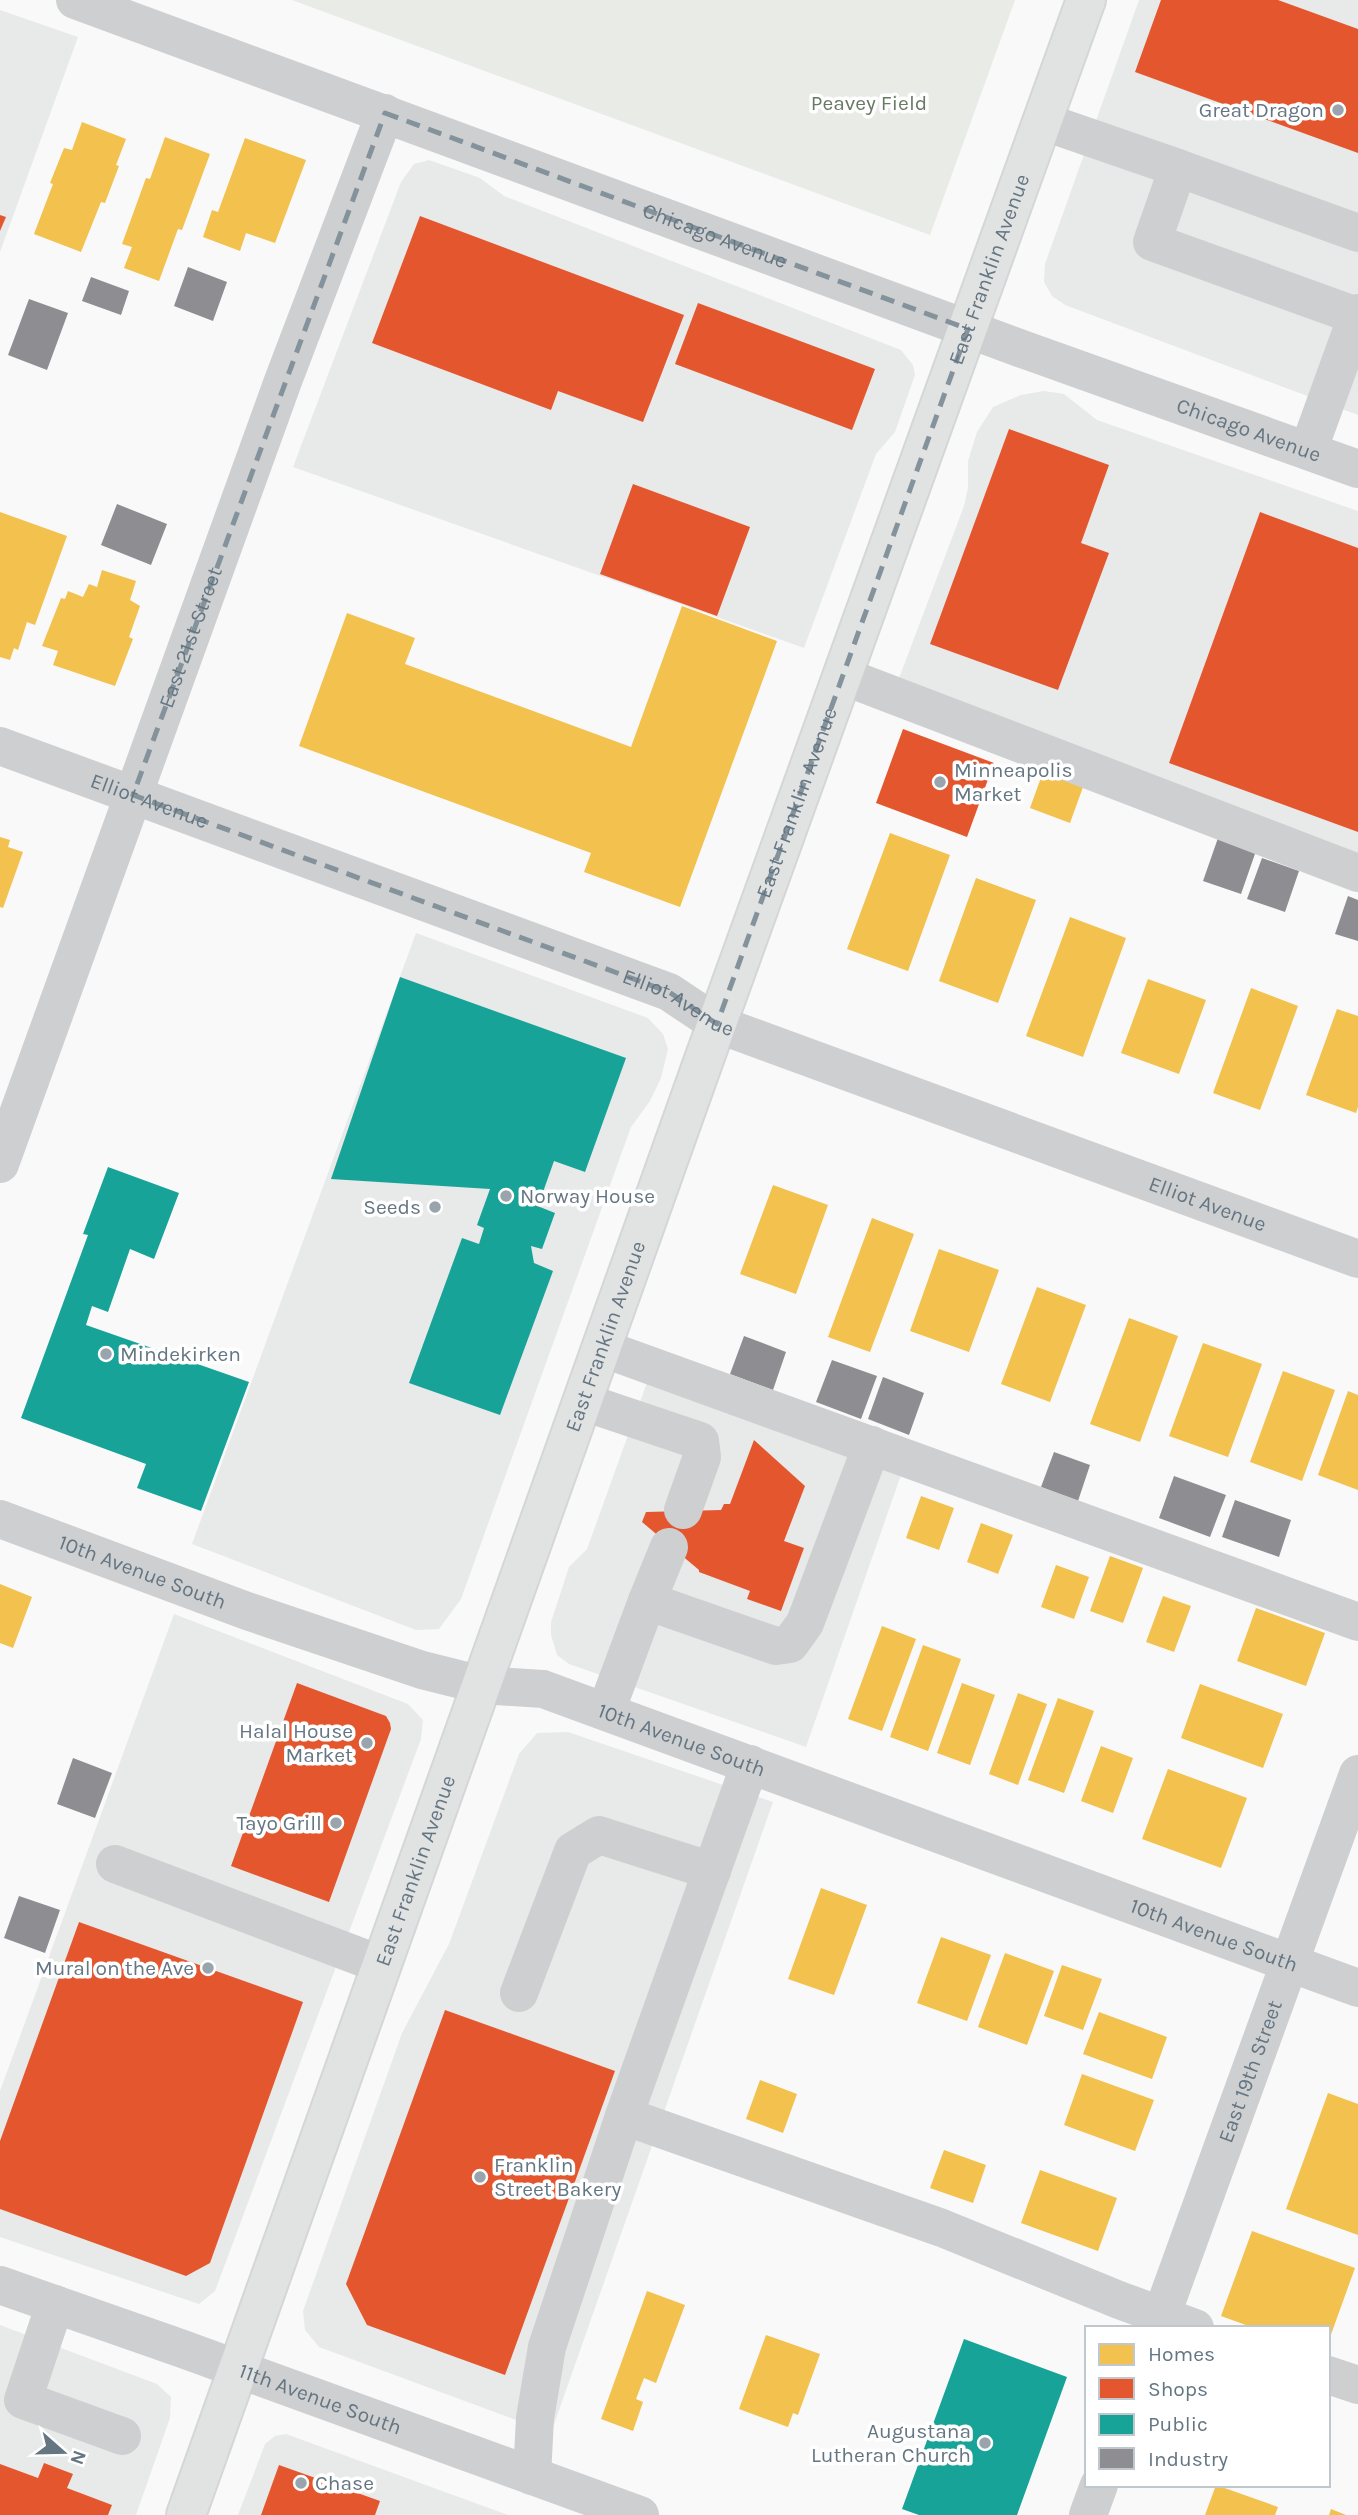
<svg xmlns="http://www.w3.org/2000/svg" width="1358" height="2515" viewBox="0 0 1358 2515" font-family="Karla,sans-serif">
<rect width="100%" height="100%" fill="#f9f9f9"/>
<!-- built -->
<path fill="#e8e9e9" d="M1139 0H1358V415L1065 305 1052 296 1044 282 1045 264Z
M0 10 78 37 0 252Z
M429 160 480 178 504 196 901 350 913 365 915 375 895 432 876 454 804 648 293 467 401 182 414 164Z
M1044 391 1064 394 1097 420 1358 511V869L890 702 964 506 968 488V461L977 432 993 407 1021 395Z
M416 933 648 1018 663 1034 668 1049 661 1078 650 1101 631 1127 461 1599 439 1629 416 1630 192 1544Z
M654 1363 909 1452 806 1747 569 1664 557 1655 551 1635V1622L569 1567 587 1549Z
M174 1614 408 1704 423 1720 421 1739 215 2291 199 2304 0 2237V2091Z
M568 1732 773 1802 551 2433 319 2347 305 2330 303 2311 402 2033 449 1944 519 1754 537 1733Z
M0 2325 157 2384 171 2397 170 2418 136 2515H0Z
M286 2434 508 2515H238L265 2444 275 2436Z"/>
<!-- green -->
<path fill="#e8ebe6" d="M292 0H1015L930 235Z"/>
<!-- homes -->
<path fill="#f2c14e" d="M82 122 126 139 116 165 119 166 105 203 101 202 81 252 34 234 53 184 50 183 64 148 72 150Z
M165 137 210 154 182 230 178 229 159 281 124 268 132 247 122 244 146 178 150 179Z
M245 138 306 160 275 243 246 233 240 251 203 237 212 210 218 212Z
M0 512 67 536 35 625 27 622 18 650 14 648 10 660 0 657Z
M102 570 136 581 130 600 140 606 129 637 133 639 115 686 53 665 58 651 42 646 61 598 65 599 68 591 83 597 89 584 97 587Z
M682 606 777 641 680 907 584 872 591 853 299 746 347 613 415 638 405 664 631 747Z
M1043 772 1083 787 1070 823 1030 808Z
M890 833 950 855 908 971 847 949Z
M0 837 10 840 8 847 23 852 3 908 0 907Z
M976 878 1036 900 998 1003 939 981Z
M1070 917 1126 938 1083 1057 1026 1036Z
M1148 979 1206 1000 1179 1074 1121 1053Z
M1251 988 1298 1006 1260 1110 1213 1093Z
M1337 1009 1358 1016V1107L1356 1113 1306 1095Z
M773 1185 828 1205 796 1294 740 1274Z
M872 1218 914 1234 870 1352 828 1337Z
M939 1249 999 1270 969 1352 910 1331Z
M1037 1287 1086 1305 1050 1402 1001 1384Z
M1129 1318 1178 1336 1140 1442 1090 1424Z
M1203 1343 1262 1364 1228 1457 1169 1436Z
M1283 1371 1335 1390 1302 1481 1250 1462Z
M1348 1391 1358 1395V1490L1318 1475Z
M921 1496 954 1508 939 1550 906 1538Z
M981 1523 1013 1535 998 1574 967 1562Z
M1110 1556 1143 1568 1123 1623 1090 1611Z
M1056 1565 1089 1577 1074 1619 1041 1607Z
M0 1584 32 1597 13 1648 0 1643Z
M1163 1596 1191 1606 1174 1652 1146 1642Z
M1256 1608 1325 1633 1306 1686 1237 1661Z
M882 1626 916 1639 882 1731 848 1719Z
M923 1645 961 1659 928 1751 890 1737Z
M962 1683 995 1695 970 1765 937 1753Z
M1200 1684 1283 1714 1263 1768 1181 1738Z
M1018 1693 1047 1704 1018 1785 989 1774Z
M1058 1698 1094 1711 1064 1793 1028 1780Z
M1101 1746 1133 1758 1113 1813 1081 1801Z
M1168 1769 1247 1798 1221 1868 1142 1839Z
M821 1888 867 1905 834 1995 788 1979Z
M941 1937 991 1955 967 2021 917 2003Z
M1005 1953 1054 1971 1027 2045 978 2027Z
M1062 1965 1102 1979 1083 2030 1044 2016Z
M1099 2012 1167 2037 1152 2079 1083 2054Z
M1082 2074 1154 2100 1135 2151 1064 2125Z
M760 2080 797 2094 783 2133 746 2119Z
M1328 2093 1358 2104V2235L1286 2209Z
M944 2150 986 2165 973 2203 930 2188Z
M1040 2170 1117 2198 1098 2251 1021 2223Z
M1252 2231 1355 2268 1329 2340 1328 2328H1254L1221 2316Z
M647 2291 685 2305 656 2383 644 2378 636 2399 643 2402 633 2431 601 2419Z
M766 2335 820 2354 798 2415 793 2413 788 2427 739 2409Z
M1216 2485 1278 2507 1275 2515H1205Z
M1331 2509 1346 2515H1329Z"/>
<!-- shops -->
<path fill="#e4572e" d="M1161 0H1278L1358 29V153L1135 72Z
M0 215 6 217 0 231Z
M420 216 684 315 643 422 558 391 551 410 372 343Z
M698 303 875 369 852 430 675 364Z
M1009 429 1109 465 1081 543 1109 553 1058 690 930 644Z
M633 484 750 527 717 616 600 574Z
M1260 512 1358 548V832L1169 763Z
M903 729 994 763 967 837 876 803Z
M754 1440 805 1486 784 1541 804 1548 781 1611 747 1599 750 1591 699 1572V1570L642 1522 646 1512 721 1510 724 1504H730Z
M297 1683 386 1716 390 1723 391 1729 329 1902 231 1866Z
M79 1922 303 2002 210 2263 186 2276 0 2209V2141Z
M445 2010 615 2071 505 2375 367 2325 346 2284Z
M44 2463 73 2474 67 2488 112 2505 108 2515H0V2464L38 2478Z
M279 2465 380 2501 375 2515H261Z"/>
<!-- public -->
<path fill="#17a398" d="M400 977 626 1058 585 1172 554 1161 543 1192 524 1191 525 1201 555 1213 542 1249 531 1246 534 1263 553 1271 500 1415 409 1383 462 1238 479 1244 484 1228 477 1225 490 1189 331 1179Z
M108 1167 179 1193 154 1259 130 1249 108 1312 92 1306 86 1325 249 1382 201 1511 137 1488 146 1464 21 1418 88 1235 83 1234Z
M964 2339 1067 2377 1017 2515H919L902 2509Z"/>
<!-- industry -->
<path fill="#8d8d92" d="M188 267 227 282 213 321 174 306Z
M91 277 129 291 121 315 82 301Z
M29 299 68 313 47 370 8 355Z
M117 504 167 524 151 565 101 545Z
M1218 838 1256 851 1241 894 1203 881Z
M1262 858 1299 871 1285 912 1247 899Z
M1348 896 1358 900V941L1335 934Z
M744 1336 786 1352 773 1390 730 1374Z
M832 1360 877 1376 861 1419 816 1402Z
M883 1377 924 1393 909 1435 868 1419Z
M1054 1452 1090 1465 1078 1501 1041 1487Z
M1174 1476 1226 1495 1210 1537 1159 1518Z
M1235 1500 1291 1520 1279 1557 1222 1537Z
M73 1758 112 1773 95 1818 57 1804Z
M19 1896 60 1910 45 1953 4 1938Z"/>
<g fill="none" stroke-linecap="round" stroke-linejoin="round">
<!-- major casing -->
<g stroke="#d5d6d7" stroke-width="42">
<g id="major">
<path id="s7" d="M186 2515 702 1065 1086 0"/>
</g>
</g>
<!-- minor -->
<g stroke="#cecfd0" stroke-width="38">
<path id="s1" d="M75 0 1025 350 1358 469"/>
<path d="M1042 121 1178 168"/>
<path d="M1358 233 1178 168 1152 242 1357 316 1358 313"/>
<path d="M1308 451 1357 316"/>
<path d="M843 676 1358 873"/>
<path id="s2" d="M0 746 669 992 717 1024 1358 1259"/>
<path id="s3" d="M0 1164 283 381 385 113"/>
<path d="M602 1348 1358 1622"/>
<path d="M584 1402 700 1441 702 1457 683 1510"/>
<path id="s4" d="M0 1519 247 1611 422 1670 482 1685 543 1689 1358 1988"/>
<path d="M647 1601 669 1547"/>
<path d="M606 1711 647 1601 776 1646 790 1644 805 1623 872 1445"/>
<path d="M115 1864 382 1965"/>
<path d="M519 1993 573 1851 599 1835 712 1871"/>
<path d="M624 2116 942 2228 1119 2300 1195 2328"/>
<path id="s5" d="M0 2285 180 2348 640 2515"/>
<path d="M55 2304 23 2400 122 2436"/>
<path id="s6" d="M1157 2328 1358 1774"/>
<path d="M1328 2375 1358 2385"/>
<path d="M532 2476 535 2418 547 2347 624 2116 750 1764"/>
<path d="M1088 2515 1099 2485"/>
</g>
<!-- major -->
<use href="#major" stroke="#e1e2e2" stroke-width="38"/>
</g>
<!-- marked area -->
<path fill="none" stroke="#84929c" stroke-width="5" stroke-dasharray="14 9" stroke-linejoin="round" d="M385 113 968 329 717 1024 669 992 133 795Z"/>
<!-- markers -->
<g fill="#99a4ac" stroke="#fff" stroke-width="2.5">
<circle cx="1338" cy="110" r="7"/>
<circle cx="940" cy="782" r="7"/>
<circle cx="506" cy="1196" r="7"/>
<circle cx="435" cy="1207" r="7"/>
<circle cx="106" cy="1354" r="7"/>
<circle cx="367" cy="1743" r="7"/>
<circle cx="336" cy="1823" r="7"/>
<circle cx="208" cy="1968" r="7"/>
<circle cx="480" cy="2177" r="7"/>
<circle cx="985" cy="2443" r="7"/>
<circle cx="301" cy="2483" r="7"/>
</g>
<g text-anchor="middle" stroke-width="7" stroke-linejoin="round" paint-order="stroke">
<!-- park labels -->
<g font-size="21" fill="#687a64" stroke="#fff">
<text x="869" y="110">Peavey Field</text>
</g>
<!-- poi labels -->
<g font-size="21" fill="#657683" stroke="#fff" text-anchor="end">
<text x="1324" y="117">Great Dragon</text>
<text x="954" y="777" text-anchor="start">Minneapolis<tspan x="954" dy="24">Market</tspan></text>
<text x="520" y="1203" text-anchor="start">Norway House</text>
<text x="421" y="1214">Seeds</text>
<text x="120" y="1361" text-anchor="start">Mindekirken</text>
<text x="353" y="1738">Halal House<tspan x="353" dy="24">Market</tspan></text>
<text x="322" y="1830">Tayo Grill</text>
<text x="194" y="1975">Mural on the Ave</text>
<text x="494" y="2172" text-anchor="start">Franklin<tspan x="494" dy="24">Street Bakery</tspan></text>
<text x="971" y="2438">Augustana<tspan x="971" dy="24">Lutheran Church</tspan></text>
<text x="315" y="2490" text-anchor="start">Chase</text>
</g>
<!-- street labels -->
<g font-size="21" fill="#657683" stroke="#fff">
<text dy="7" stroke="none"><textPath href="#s1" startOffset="682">Chicago Avenue</textPath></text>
<text dy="7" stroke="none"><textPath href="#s7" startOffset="2385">East Franklin Avenue</textPath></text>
<text dy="7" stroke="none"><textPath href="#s1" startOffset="1250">Chicago Avenue</textPath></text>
<text dy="7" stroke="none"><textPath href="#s3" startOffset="560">East 21st Street</textPath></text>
<text dy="7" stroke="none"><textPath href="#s2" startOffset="159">Elliot Avenue</textPath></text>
<text dy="7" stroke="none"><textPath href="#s7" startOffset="1818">East Franklin Avenue</textPath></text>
<text dy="7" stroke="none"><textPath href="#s2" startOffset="726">Elliot Avenue</textPath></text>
<text dy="7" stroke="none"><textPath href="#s2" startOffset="1293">Elliot Avenue</textPath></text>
<text dy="7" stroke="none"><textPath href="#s7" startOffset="1251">East Franklin Avenue</textPath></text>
<text dy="7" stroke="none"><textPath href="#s4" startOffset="152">10th Avenue South</textPath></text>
<text dy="7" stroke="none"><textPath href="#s4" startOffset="719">10th Avenue South</textPath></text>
<text dy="7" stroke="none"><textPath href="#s7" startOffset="684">East Franklin Avenue</textPath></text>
<text dy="7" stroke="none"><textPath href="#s4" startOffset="1286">10th Avenue South</textPath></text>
<text dy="7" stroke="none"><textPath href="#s6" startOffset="273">East 19th Street</textPath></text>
<text dy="7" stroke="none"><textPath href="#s5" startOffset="340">11th Avenue South</textPath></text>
</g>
</g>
<!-- legend -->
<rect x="1085" y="2326" width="245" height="161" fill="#ffffff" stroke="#c1c8cd" stroke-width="2"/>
<rect x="1099" y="2344" width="35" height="21" fill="#f2c14e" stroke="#c1c8cd" stroke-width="2"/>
<text x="1148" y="2361" font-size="21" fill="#657683">Homes</text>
<rect x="1099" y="2378" width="35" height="21" fill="#e4572e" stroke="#c1c8cd" stroke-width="2"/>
<text x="1148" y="2396" font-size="21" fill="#657683">Shops</text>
<rect x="1099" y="2414" width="35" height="21" fill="#17a398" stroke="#c1c8cd" stroke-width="2"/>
<text x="1148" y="2431" font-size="21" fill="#657683">Public</text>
<rect x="1099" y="2448" width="35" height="21" fill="#8d8d92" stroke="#c1c8cd" stroke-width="2"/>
<text x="1148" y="2466" font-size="21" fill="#657683">Industry</text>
<!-- north arrow -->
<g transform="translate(63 2452) rotate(110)" stroke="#ffffff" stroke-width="5" paint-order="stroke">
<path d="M0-5L12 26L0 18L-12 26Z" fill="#657683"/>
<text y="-10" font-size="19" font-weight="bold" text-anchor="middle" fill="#657683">N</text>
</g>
</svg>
